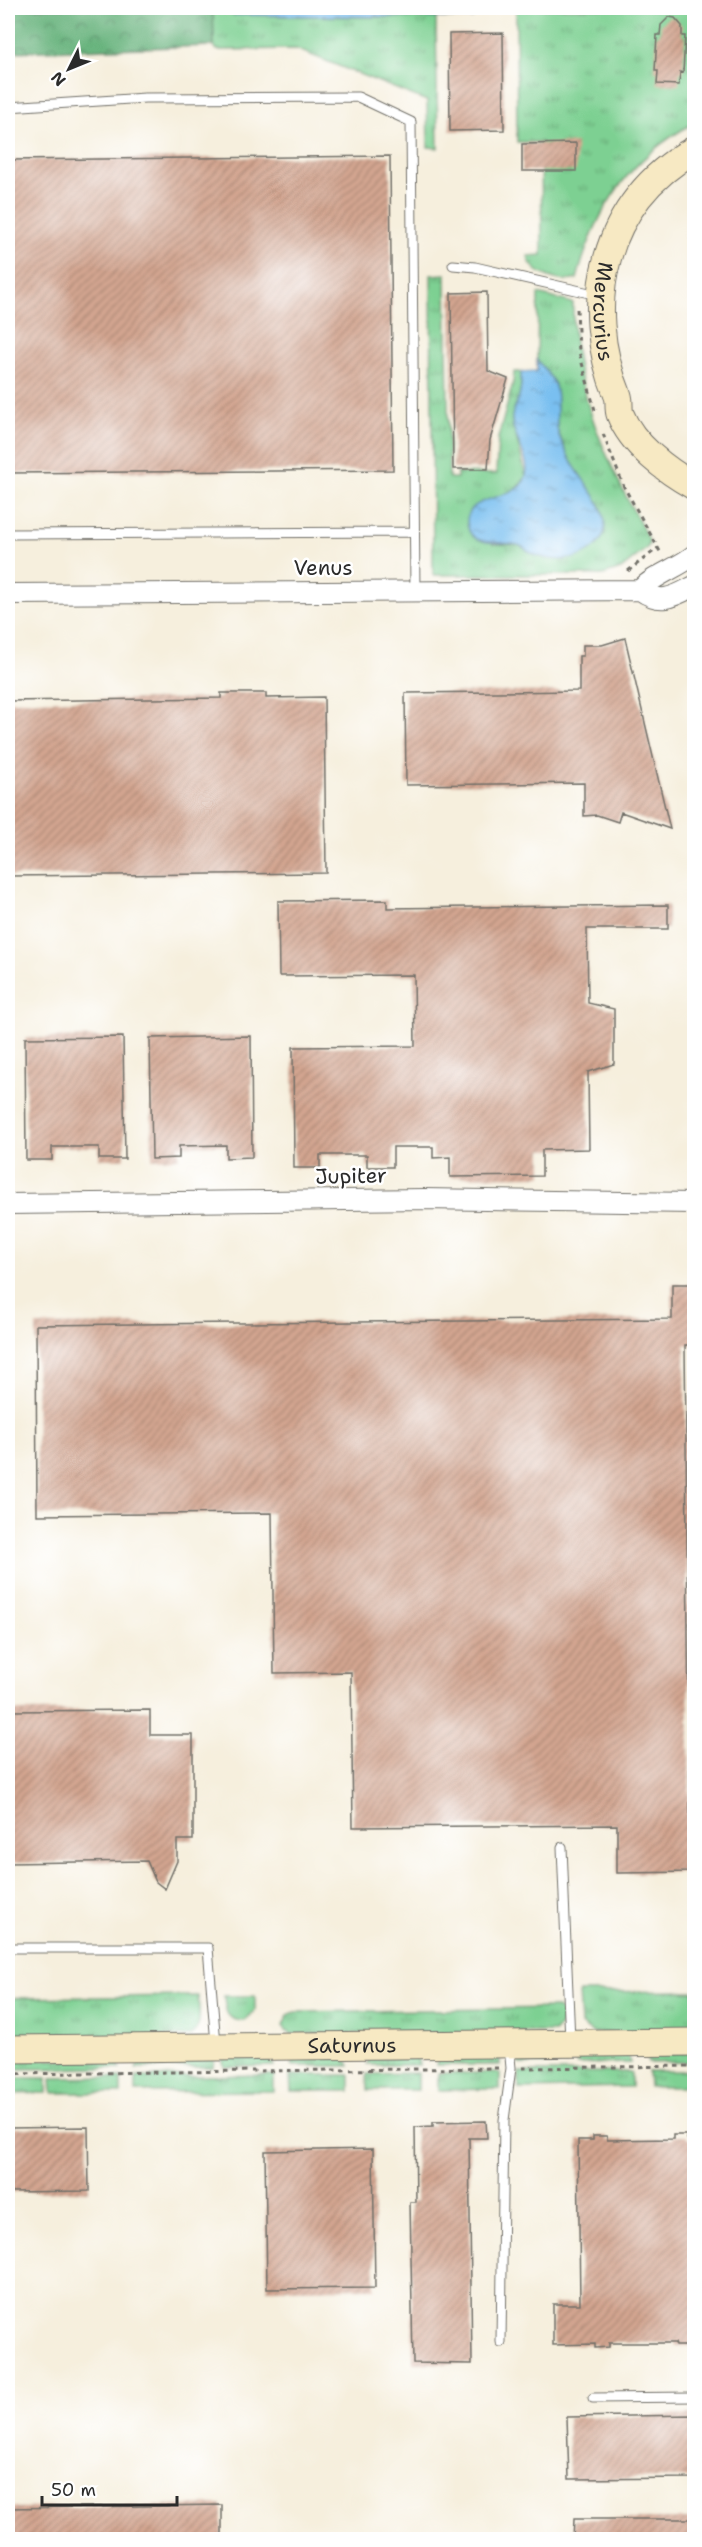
<svg xmlns="http://www.w3.org/2000/svg" width="702" height="2547" viewBox="0 0 702 2547" font-family="'Shantell Sans',sans-serif">
<defs>
<pattern id="grass-tufts" width="24" height="20" patternUnits="userSpaceOnUse" patternTransform="scale(1.5)"><rect width="24" height="20" fill="#7dd092"/><path d="M3 7l-1-3M5 7V3M7 7l1-3M15 17l-1-3M17 17v-4M19 17l1-3" fill="none" stroke="#67a977"/></pattern>
<pattern id="forest-crowns" width="20" height="18" patternUnits="userSpaceOnUse" patternTransform="scale(1.5)"><rect width="20" height="18" fill="#66b27c"/><path d="M2 6a3 3 0 1 1 6 0M12 15a3 3 0 1 1 6 0" fill="none" stroke="#549166"/></pattern>
<pattern id="water-ripples" width="26" height="14" patternUnits="userSpaceOnUse" patternTransform="scale(1.5)"><rect width="26" height="14" fill="#79bff0"/><path d="M2 4q2-2 4 0t4 0M15 11q2-2 4 0t4 0" fill="none" stroke="#639bc3"/></pattern>
<pattern id="building-hatch" width="6" height="6" patternUnits="userSpaceOnUse" patternTransform="scale(1.5)"><rect width="6" height="6" fill="#d3a590"/><path d="M-1 1l2-2M0 6l6-6M5 7l2-2" fill="none" stroke="#ab8776"/></pattern>
</defs>
<rect width="100%" height="100%" fill="#fff"/>
<filter id="ink" filterUnits="userSpaceOnUse"><feTurbulence type="fractalNoise" baseFrequency=".0167" numOctaves="2"/><feDisplacementMap in="SourceGraphic" scale="12" xChannelSelector="R" yChannelSelector="G"/><feConvolveMatrix kernelMatrix="1 2 1 2 8 2 1 2 1" color-interpolation-filters="sRGB"/></filter>
<filter id="wash" filterUnits="userSpaceOnUse"><feTurbulence type="fractalNoise" baseFrequency=".008" numOctaves="4" result="noise"/><feDisplacementMap in="SourceGraphic" scale="24" xChannelSelector="R" yChannelSelector="G"/><feGaussianBlur stdDeviation="1.35" result="paint"/><feColorMatrix in="noise" values="0 0 0 0 0 0 0 0 0 0 0 0 0 0 0 0 0 1.4 0 .05"/><feComposite in="paint" operator="in"/></filter>
<g filter="url(#wash)">
<rect width="100%" height="100%" fill="#f6efdd"/>
<!-- grass -->
<path fill="url(#grass-tufts)" stroke="#547e5e" stroke-width="1.5" d="M516 8H694V123C629 158 596 208 577 279 561 284 531 275 528 256L542 255 541 142H517Z
M213 10 235 15 436 18 438 148 428 147 427 101 296 49 217 50 214 46Z
M446 274 449 478H457V473L496 474 498 438 513 383 514 372H521L522 385 512 420 526 476C516 498 486 495 469 512L493 544 521 545 530 552 548 558 565 560 602 509 569 459 557 429 555 384 537 360 538 294 573 303C571 388 609 467 649 540V545L646 549 621 569 603 575H433L431 275Z
M694 1991V2032L593 2033 581 2024 579 1992Z
M198 1996C199 2010 203 2028 190 2036L8 2039V1998Z
M224 1996H255V2011L245 2021C227 2021 225 2013 224 1996Z
M557 2008 562 2012C562 2021 562 2027 554 2032L292 2034 286 2031 283 2026 288 2015 295 2012Z
M694 2052V2062L648 2063 647 2056Z
M567 2053 566 2064H519L520 2058 524 2054Z
M575 2054 628 2055 630 2063 578 2064 576 2062Z
M497 2056 500 2059V2065H436L438 2057Z
M346 2057 350 2066H291L293 2059Z
M214 2058 213 2067 136 2068 140 2059Z
M222 2058 271 2059 274 2066 224 2067Z
M369 2058H418L419 2065H367Z
M8 2059 118 2061 120 2068 8 2069Z
M648 2071H694V2087H649Z
M519 2072H631V2087L519 2089Z
M418 2073V2090H368L367 2074Z
M438 2073H500V2089L438 2090Z
M274 2075V2091L136 2092V2077Z
M290 2075H350V2091H291Z
M121 2077V2093H52L51 2078Z
M8 2078H47V2093L8 2094Z"/>
<!-- forest -->
<path fill="url(#forest-crowns)" stroke="#486e54" stroke-width="1.5" d="M8 8H206L213 10 214 46 8 52Z"/>
<!-- water -->
<path fill="url(#water-ripples)" stroke="#52758e" stroke-width="1.5" d="M206 8H485L472 18 235 15Z
M537 360C543 368 552 377 555 386 559 400 556 414 557 427 558 436 563 445 567 453 577 478 611 504 604 533 602 540 596 547 590 551 572 563 548 562 529 552 525 549 523 546 518 545 501 540 467 550 467 520 468 495 514 500 524 481 534 463 513 439 512 420 511 412 516 405 518 399 522 390 521 381 521 372L537 371Z"/>
<g id="blocks">
<!-- building -->
<path fill="url(#building-hatch)" d="M669 17 675 18 682 26V36H685L683 73 680 72 679 85 657 84 658 71H655L657 35H660L661 25Z
M503 33 504 130 450 131 449 34Z
M576 143V171H522V144Z
M390 156 393 470 8 473V160Z
M487 292 488 371 508 379 490 440 488 469H453L451 293Z
M625 638 670 829 621 812 618 822 597 815 584 816V783L406 785 405 693 579 691V656H583V645H602Z
M221 693H266V698L324 697 326 873 8 876V701L221 698Z
M387 900V908L668 905V929H587L588 1003 614 1009V1064L588 1072 589 1149 542 1150V1176L450 1177V1157L433 1158V1147H393V1167H367V1155H320V1168H294L293 1047 415 1046 414 975 279 976 278 901Z
M251 1036 252 1157 226 1158V1145L179 1146V1158L152 1159 150 1038Z
M123 1037 125 1159H99V1147H52V1160H26L25 1038Z
M672 1284H694V1345H685L690 1823H694V1872L617 1873V1825L353 1827 351 1672 274 1673 272 1513 37 1515 36 1325 672 1319Z
M150 1710V1735H193V1840H177V1861L165 1889 156 1882 147 1861 8 1863V1711Z
M486 2121 487 2138H469L472 2364 413 2363 410 2202H416L415 2127 433 2126V2122Z
M88 2127 89 2191 8 2192V2128Z
M673 2135H687V2139H694V2342H690V2346H676L675 2343H609V2347L595 2348V2344L553 2345V2304H580L578 2140H593V2136H607V2140L673 2139Z
M373 2149 375 2288 267 2289 265 2151Z
M694 2415V2478L569 2479 567 2417Z
M222 2505V2540H8V2508Z
M574 2519H694V2540H573Z"/>
</g>
</g>
<g filter="url(#ink)">
<use href="#blocks" fill-opacity="0" stroke="#727069" stroke-width="1.5"/>
<g fill="none" stroke-linecap="round" stroke-linejoin="round">
<!-- lane casing -->
<g stroke="#727069" stroke-width="11">
<path id="lane" d="M8 107 145 98 358 97 411 122 415 592
M453 265 475 267 598 295
M8 534 414 532
M562 1847 570 2041
M8 1948H208L216 2044
M501 2342 504 2120 511 2068 509 2046
M593 2398 694 2397"/>
</g>
<!-- street casing -->
<g stroke="#727069" stroke-width="22">
<path id="street" d="M640 590C654 575 678 568 694 555
M8 594 640 590C661 605 673 597 694 586
M8 1204 424 1199 694 1203"/>
</g>
<!-- secondary casing -->
<g stroke="#727069" stroke-width="29">
<g id="secondary">
<path id="s1" d="M694 150C603 201 580 304 618 396 620 402 618 408 620 414 632 445 667 471 694 486"/>
<path id="s2" d="M8 2049 694 2042"/>
</g>
</g>
<!-- path -->
<path stroke="#727069" stroke-width="3" stroke-dasharray="4.5 4.5" stroke-linecap="butt" d="M577 309 579 352 596 414
M603 434 624 487 662 555
M628 571 658 548
M522 2068 694 2066
M8 2074 498 2068"/>
<!-- lane -->
<use href="#lane" stroke="#fff" stroke-width="9"/>
<!-- street -->
<use href="#street" stroke="#fff" stroke-width="20"/>
<!-- secondary -->
<use href="#secondary" stroke="#f7e9c3" stroke-width="27"/>
</g>
</g>
<g text-anchor="middle" stroke-width="5" stroke-linejoin="round" paint-order="stroke">
<!-- street labels -->
<g font-size="21" fill="#2b2b2b" stroke="#fff">
<text dy="7" stroke="none"><textPath href="#s1" startOffset="196">Mercurius</textPath></text>
<text x="323" y="575">Venus</text>
<text transform="translate(351 1176) rotate(-1)" y="7">Jupiter</text>
<text dy="7" stroke="none"><textPath href="#s2" startOffset="344">Saturnus</textPath></text>
</g>
</g>
<!-- margin -->
<rect width="702" height="2547" fill="none" stroke="#fff" stroke-width="30"/>
<!-- north arrow -->
<g transform="translate(69 69) rotate(227)" stroke="#ffffff" stroke-width="4.5" paint-order="stroke">
<path d="M0-4.5L10 22L0 15L-10 22Z" fill="#2b2b2b"/>
<text y="-9" font-size="16" font-weight="bold" text-anchor="middle" fill="#2b2b2b">N</text>
</g>
<!-- scale -->
<path d="M42 2496v9h135v-9" fill="none" stroke="#2b2b2b" stroke-width="3"/>
<text x="51" y="2496" font-size="18" fill="#2b2b2b" stroke="#ffffff" stroke-width="4.5" paint-order="stroke">50 m</text>
</svg>
